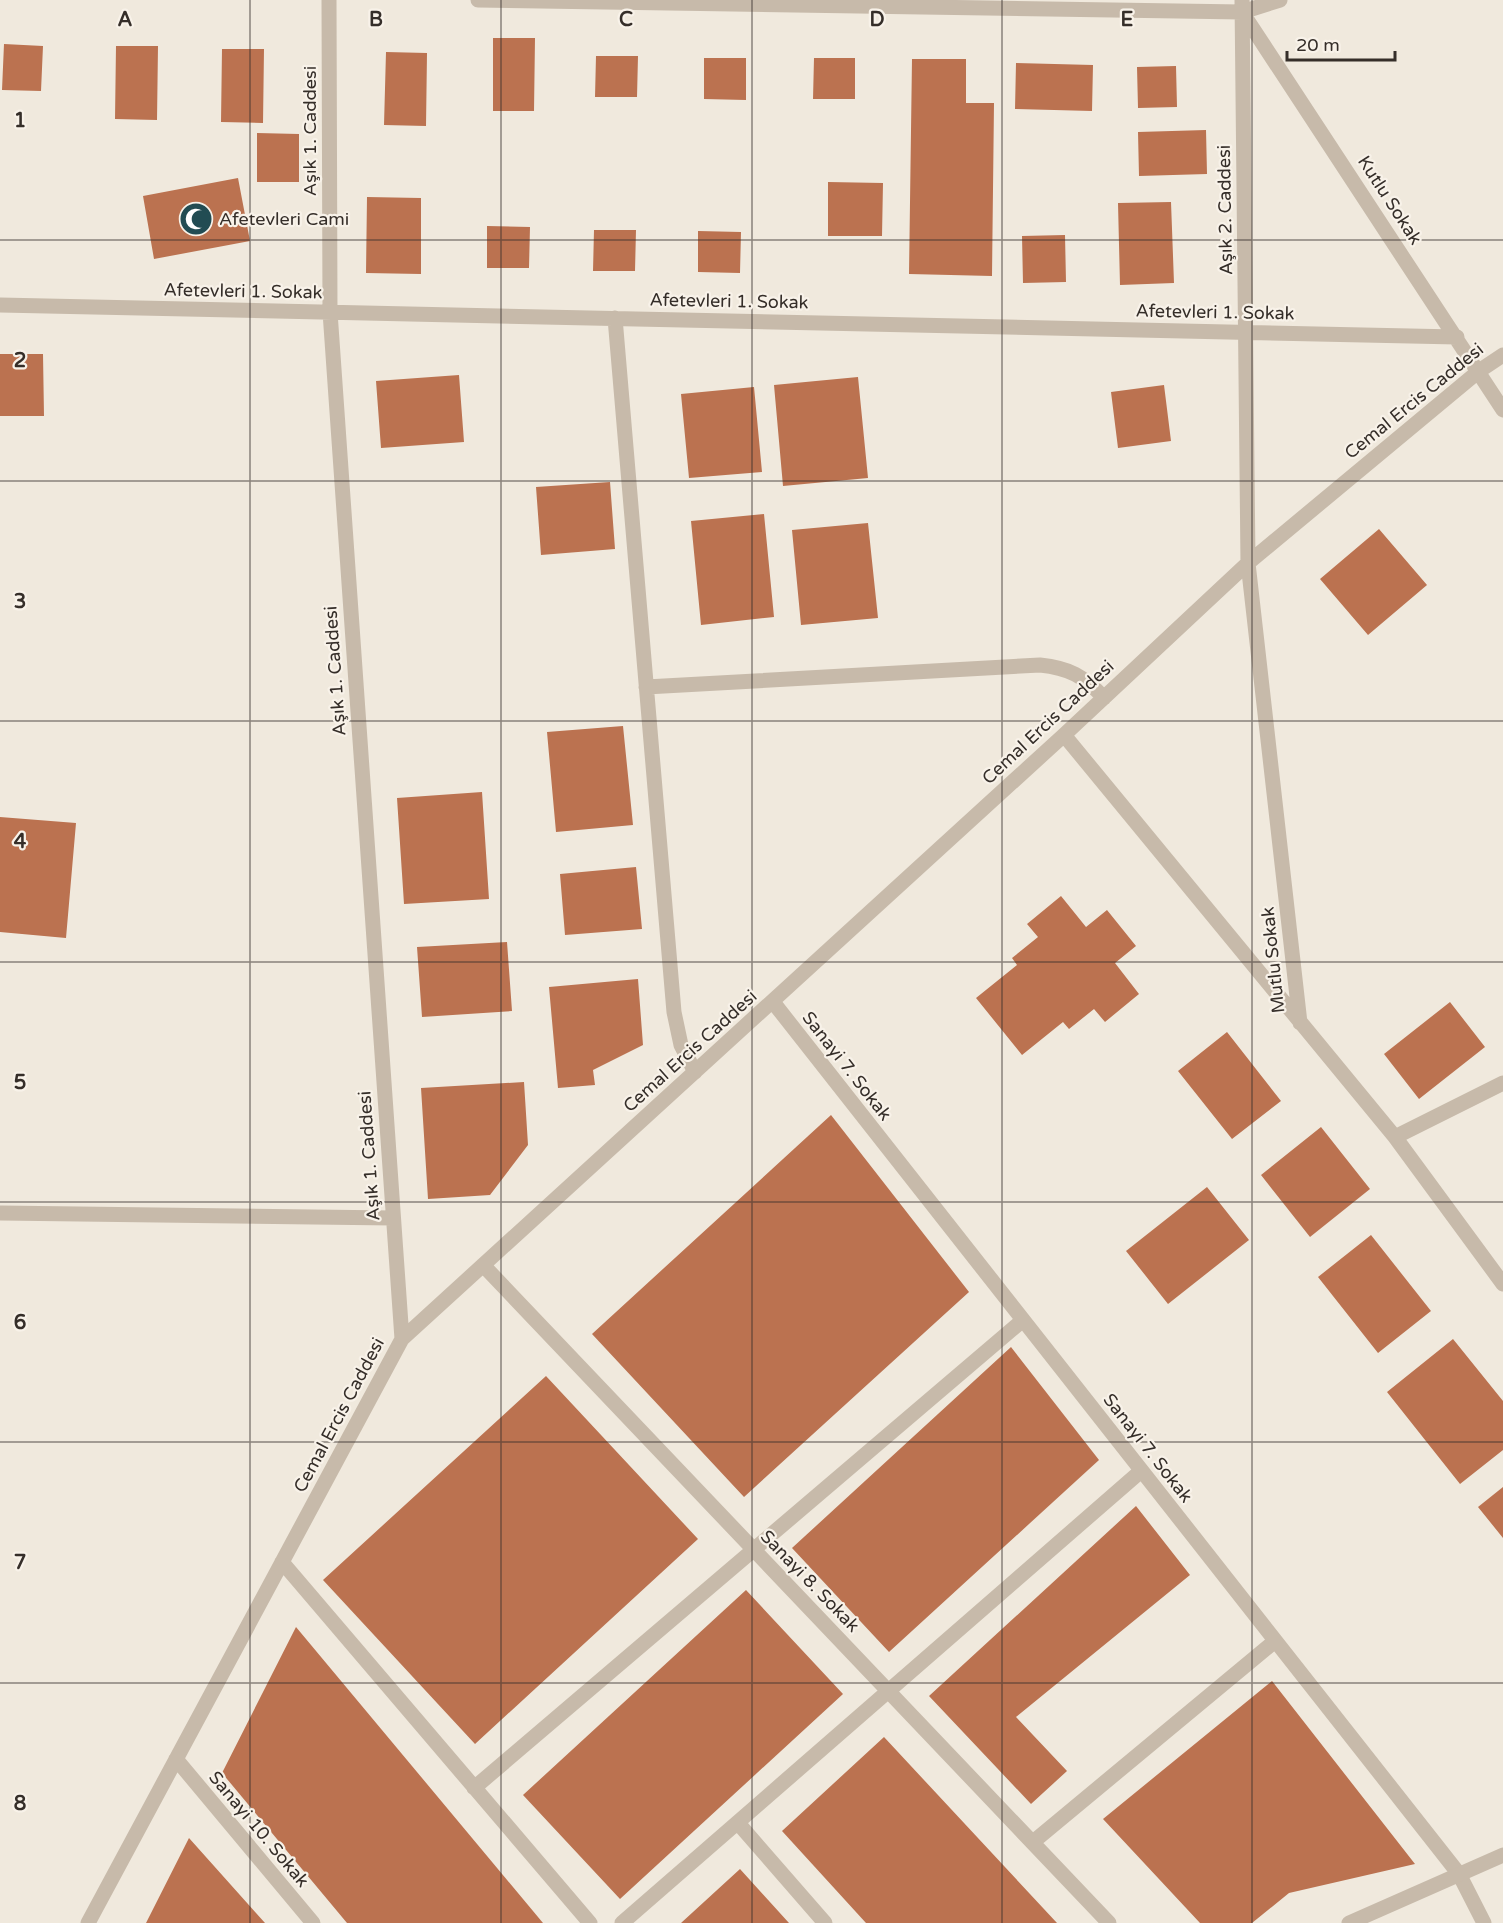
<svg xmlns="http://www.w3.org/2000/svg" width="1503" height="1923" viewBox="0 0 1503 1923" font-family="'Varela Round',sans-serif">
<rect width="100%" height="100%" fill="#f0e9dd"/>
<!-- building -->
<path fill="#bb7250" d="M493 38H535L534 111H493Z
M4 44 43 46 41 91 2 90Z
M116 46H158L157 120 115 119Z
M222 49H264L263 123 221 122Z
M386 52 427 53 426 126 384 125Z
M596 56H638L637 97H595Z
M704 58H746V100L704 99Z
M814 58H855V99H813Z
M912 59H966V103H994L992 276 909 274Z
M1016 63 1093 65 1092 111 1015 109Z
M1176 66 1177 107 1138 108 1137 67Z
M1206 130 1207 174 1139 176 1138 132Z
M257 133 299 134V182H257Z
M238 178 250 241 154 259 143 196Z
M828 182 883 183 882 236H828Z
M367 197 421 198V274L366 273Z
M1171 202 1174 283 1120 285 1118 203Z
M487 226 530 227 529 268H487Z
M594 230H636L635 271H593Z
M698 231 741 232 740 273 698 272Z
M1065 235 1066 282 1023 283 1022 236Z
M0 354H43L44 416H0Z
M459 375 464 442 381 448 376 381Z
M858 377 868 478 783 486 774 385Z
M1164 385 1171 441 1118 448 1111 392Z
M754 387 762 472 689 478 681 394Z
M610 482 615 549 541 555 536 487Z
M764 514 774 617 701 625 691 521Z
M868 523 878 618 801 625 792 530Z
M1379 529 1427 585 1368 635 1320 579Z
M623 726 633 825 556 832 547 732Z
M482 792 489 899 404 904 397 798Z
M0 817 76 823 66 938 0 932Z
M636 867 642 929 565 935 560 874Z
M1061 896 1086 927 1107 910 1136 946 1115 963 1139 994 1105 1022 1094 1009 1069 1029 1063 1022 1022 1055 976 998 1017 965 1012 958 1038 937 1027 924Z
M507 942 512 1011 422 1017 417 947Z
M638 979 643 1045 593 1070 595 1085 558 1088 549 987Z
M1450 1002 1485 1047 1419 1099 1384 1054Z
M1227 1032 1281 1101 1232 1139 1178 1071Z
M524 1082 528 1145 490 1195 428 1199 421 1088Z
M831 1115 969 1292 744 1497 592 1334Z
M1321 1127 1370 1189 1310 1237 1261 1175Z
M1207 1187 1249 1240 1168 1304 1126 1251Z
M1371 1235 1431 1311 1378 1353 1318 1277Z
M1453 1339 1503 1401V1450L1460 1484 1387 1392Z
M1011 1347 1099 1460 889 1652 792 1548Z
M546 1376 698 1539 475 1744 323 1580Z
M1503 1487V1538L1478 1507Z
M1136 1506 1190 1575 1016 1717 1067 1771 1031 1804 929 1696Z
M746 1590 843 1694 620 1899 523 1795Z
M296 1627 543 1923H347L222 1773Z
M1272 1681 1415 1864 1289 1893 1252 1923H1200L1103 1819Z
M884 1737 1057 1923H866L782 1831Z
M189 1838 265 1923H146Z
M740 1869 789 1923H681Z"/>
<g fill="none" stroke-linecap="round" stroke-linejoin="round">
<!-- minor -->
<path stroke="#c7baaa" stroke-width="15" d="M329 0 330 312 402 1339
M478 0 1242 12 1280 0
M1242 0 1248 563 1300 1023
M1242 12 1503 410
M0 305 1457 337
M615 318 674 1012 681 1045 695 1072
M646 687 1040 665C1069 668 1084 676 1104 698
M1064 735 1395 1137 1503 1284
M773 1002 1459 1874 1484 1923
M1395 1137 1503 1083
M0 1213 393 1218
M483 1265 1109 1923
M282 1562 590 1923
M176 1759 313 1923
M474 1788 1023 1320
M738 1823 825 1923
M1033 1842 1275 1641
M88 1923 402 1339 1064 735 1248 563 1479 371 1503 355
M622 1923 1141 1471"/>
<!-- tertiary -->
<path stroke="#c7baaa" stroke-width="15" d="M1349 1923 1503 1855"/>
</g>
<!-- grid -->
<path fill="none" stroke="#352e29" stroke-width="1.5" stroke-opacity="0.55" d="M250 0V1923M501 0V1923M752 0V1923M1002 0V1923M1252 0V1923M0 240H1503M0 481H1503M0 721H1503M0 962H1503M0 1202H1503M0 1442H1503M0 1683H1503"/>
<!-- icons -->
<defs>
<g id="mosque-disc" transform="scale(1.725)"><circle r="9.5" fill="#224c53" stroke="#f8f2e9"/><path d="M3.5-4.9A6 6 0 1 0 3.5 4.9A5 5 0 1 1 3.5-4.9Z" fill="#fff"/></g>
</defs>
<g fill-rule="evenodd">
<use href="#mosque-disc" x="196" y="219"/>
</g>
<g text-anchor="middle" stroke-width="4.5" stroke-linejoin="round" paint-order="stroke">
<!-- street labels -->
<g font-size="18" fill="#352e29" stroke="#f8f2e9">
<text transform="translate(310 131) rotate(-90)" y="6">Aşık 1. Caddesi</text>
<text transform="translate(1390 200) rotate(57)" y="6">Kutlu Sokak</text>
<text transform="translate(1225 210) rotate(-91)" y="6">Aşık 2. Caddesi</text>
<text transform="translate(243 291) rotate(1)" y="6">Afetevleri 1. Sokak</text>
<text transform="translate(729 301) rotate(1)" y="6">Afetevleri 1. Sokak</text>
<text transform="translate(1215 312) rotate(1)" y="6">Afetevleri 1. Sokak</text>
<text transform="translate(1414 401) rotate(-39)" y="6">Cemal Ercis Caddesi</text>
<text transform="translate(335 671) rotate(-94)" y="6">Aşık 1. Caddesi</text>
<text transform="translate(1048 722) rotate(-43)" y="6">Cemal Ercis Caddesi</text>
<text transform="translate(1273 960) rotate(-96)" y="6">Mutlu Sokak</text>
<text transform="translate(690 1051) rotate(-42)" y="6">Cemal Ercis Caddesi</text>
<text transform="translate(847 1066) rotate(52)" y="6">Sanayi 7. Sokak</text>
<text transform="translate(369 1156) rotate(-94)" y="6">Aşık 1. Caddesi</text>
<text transform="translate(339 1415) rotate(-62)" y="6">Cemal Ercis Caddesi</text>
<text transform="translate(1148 1448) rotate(52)" y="6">Sanayi 7. Sokak</text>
<text transform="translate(810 1581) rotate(46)" y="6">Sanayi 8. Sokak</text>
<text transform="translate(259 1829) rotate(50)" y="6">Sanayi 10. Sokak</text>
</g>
<!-- poi labels -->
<g font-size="18" fill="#352e29" stroke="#f8f2e9" text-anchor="start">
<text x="219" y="225">Afetevleri Cami</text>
</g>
</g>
<g font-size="20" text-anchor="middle" font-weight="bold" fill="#352e29" stroke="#f8f2e9" stroke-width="4.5" stroke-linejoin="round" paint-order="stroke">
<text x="125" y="26">A</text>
<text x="376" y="26">B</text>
<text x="626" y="26">C</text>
<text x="877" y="26">D</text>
<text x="1127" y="26">E</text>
<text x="20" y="127">1</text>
<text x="20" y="367">2</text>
<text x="20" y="608">3</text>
<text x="20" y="848">4</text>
<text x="20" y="1089">5</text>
<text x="20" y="1329">6</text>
<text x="20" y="1569">7</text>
<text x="20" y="1810">8</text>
</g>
<!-- scale -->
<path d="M1287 51v9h108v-9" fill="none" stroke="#352e29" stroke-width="3"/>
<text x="1296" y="51" font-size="18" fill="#352e29" stroke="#f8f2e9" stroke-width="4.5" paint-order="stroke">20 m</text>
</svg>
